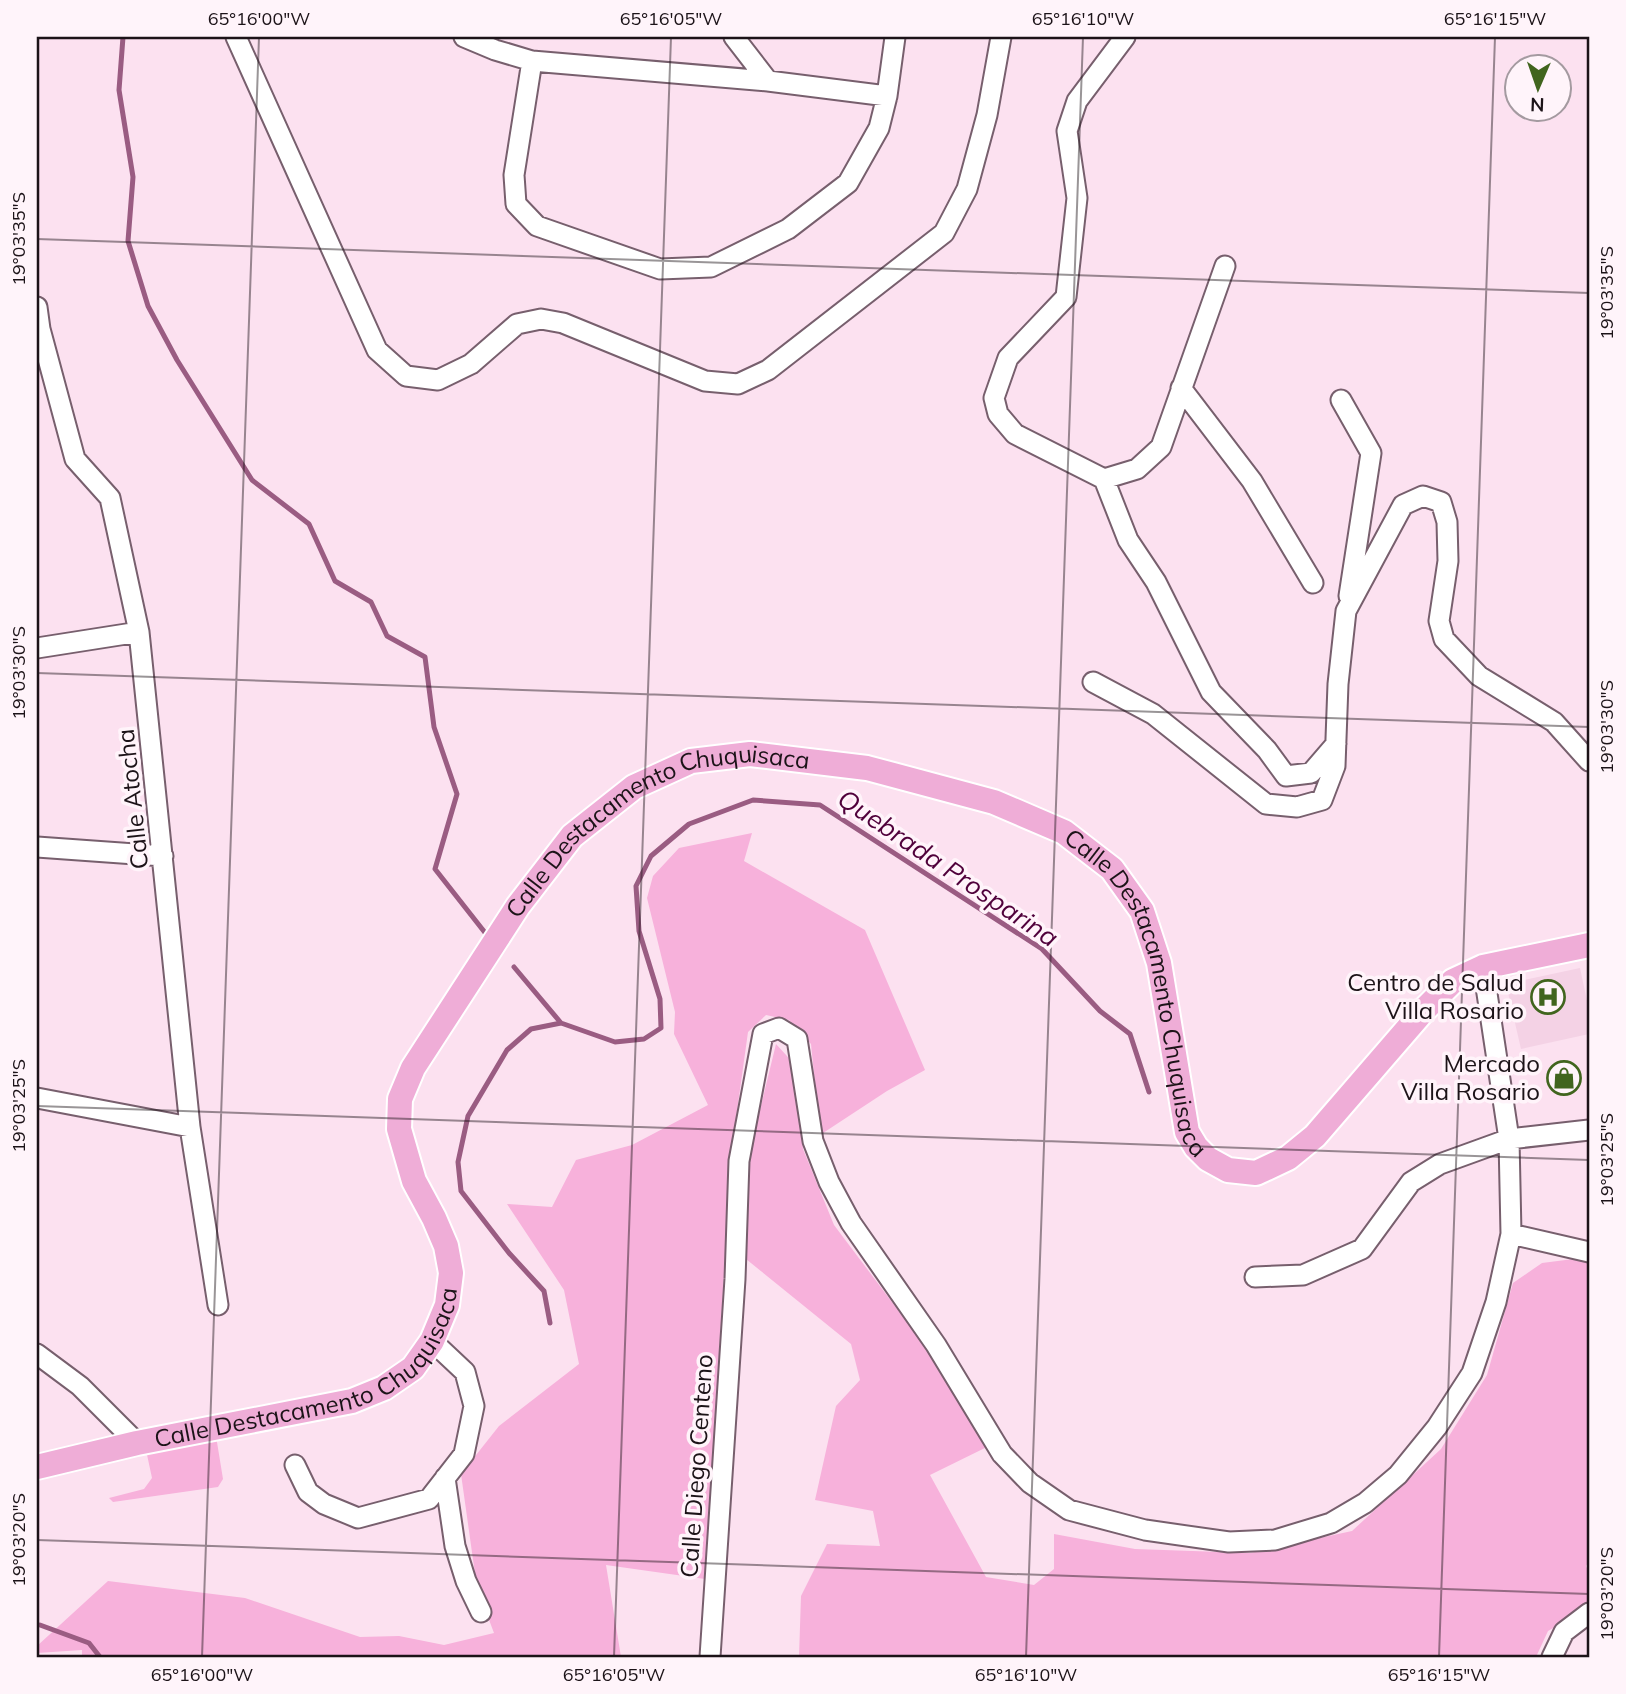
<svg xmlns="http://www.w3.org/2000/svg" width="1626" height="1694" viewBox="0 0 1626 1694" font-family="Mulish,sans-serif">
<rect width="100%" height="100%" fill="#fce1f0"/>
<!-- built -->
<path fill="#f4d2e5" d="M1580 968 1589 1010V1034L1521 1049 1506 984Z"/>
<!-- green -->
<path fill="#f7b1db" d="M752 833 744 861 865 930 925 1070 887 1091 820 1135 811 1044 789 1020 766 1015 748 1032 732 1147 705 1579 606 1565 621 1657H82V1650L37 1653V1646L108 1581 245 1598 360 1637 399 1636 444 1645 494 1633 477 1588 461 1474 499 1426 579 1364 564 1290 507 1204 552 1207 576 1160 632 1145 708 1105 674 1034 675 1012 647 898 653 876 679 848Z
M776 1044 797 1067 803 1149 834 1225 916 1334 991 1445 930 1475 986 1577 1034 1585 1054 1569V1534L1135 1549 1250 1553 1352 1531 1441 1449 1487 1375 1513 1283 1542 1263 1589 1257V1561L1586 1566 1589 1573V1608L1548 1631 1536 1657H799L801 1596 827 1544 880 1546 873 1511 815 1500 836 1406 860 1380 851 1344 746 1259 748 1159Z
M216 1436 223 1479 218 1487 113 1502 109 1498 144 1489 152 1478 146 1450Z"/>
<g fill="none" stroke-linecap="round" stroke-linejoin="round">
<!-- stream -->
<path stroke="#9a5c82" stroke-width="5" d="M123 37 119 90 133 177 128 241 148 306 177 360 252 480 309 524 335 581 371 602 387 636 425 657 434 727 457 794 435 869 490 939
M514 967 561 1023 615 1042 644 1039 661 1028 660 999 639 931 636 886 651 856 689 824 753 800 820 805 1042 949 1100 1011 1130 1034 1149 1092
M550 1323 544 1291 509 1253 461 1191 458 1162 468 1116 507 1050 531 1029 561 1023
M40 1625 89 1643 100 1657"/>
<!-- minor casing -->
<g stroke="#775f6d" stroke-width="23">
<path id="minor" d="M236 37 377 350 406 376 438 380 471 364 517 324 541 319 563 323 705 381 738 384 768 370 944 233 967 189 987 115 1001 37
M464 37 495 50 532 61 768 81 887 96
M734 37 768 81
M1125 37 1077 101 1067 131 1077 198 1066 297 1008 358 994 398 998 414 1015 434 1104 479 1128 540 1156 582 1211 692 1267 750 1286 776 1311 773 1336 744
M532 61 514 175 516 204 537 226 660 269 711 267 788 229 848 183 879 128 887 96 895 37
M37 307 40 329 75 459 110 498 139 632 190 1127 218 1305
M1181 388 1252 481 1313 583
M1341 400 1371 453 1349 596
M1104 479 1137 469 1161 447 1225 266
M37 648 139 632
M1093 682 1153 714 1266 804 1297 807 1322 800 1335 766 1338 684 1346 611 1403 505 1423 496 1441 502 1447 522 1448 561 1439 621 1444 639 1479 676 1554 722 1589 761
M37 847 163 856
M37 1098 190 1127
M1511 1234 1589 1252
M1255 1277 1303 1275 1362 1249 1411 1182 1440 1164 1509 1139 1589 1130
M37 1354 80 1386 137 1443
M295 1465 308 1492 324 1504 358 1518 429 1499 464 1454 474 1406 465 1372 432 1341
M445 1478 455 1546 466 1581 481 1612
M710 1657 735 1279 739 1161 763 1034 779 1028 797 1039 813 1141 829 1182 851 1223 936 1345 1002 1454 1030 1483 1069 1510 1145 1530 1229 1542 1275 1540 1331 1523 1365 1503 1398 1475 1437 1427 1472 1373 1496 1302 1511 1234 1509 1139 1483 967
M1552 1657 1564 1632 1589 1613"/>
</g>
<!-- major casing -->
<g stroke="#fff" stroke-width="28">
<g id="major">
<path id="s1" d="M37 1467 137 1443 352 1401 384 1388 413 1368 432 1341 447 1305 451 1273 446 1246 434 1218 414 1181 399 1129 400 1099 413 1068 518 906 572 836 634 787 691 761 750 754 867 768 994 802 1064 832 1112 869 1142 911 1159 963 1187 1132 1196 1147 1208 1159 1228 1170 1256 1173 1288 1158 1315 1136 1423 1011 1453 981 1483 967 1589 945"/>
</g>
</g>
<!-- minor -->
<use href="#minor" stroke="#fff" stroke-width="19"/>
<!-- major -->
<use href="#major" stroke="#efadd7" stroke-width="24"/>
</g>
<!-- ticks -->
<path fill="none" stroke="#1c1318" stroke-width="2" stroke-opacity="0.45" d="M37 239 1589 293M37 673 1589 727M37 1106 1589 1160M37 1540 1589 1594M202 1657 259 37M614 1657 671 37M1026 1657 1083 37M1439 1657 1495 37"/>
<!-- icons -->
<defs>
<g id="hospital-ring" transform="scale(1.75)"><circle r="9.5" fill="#fff4fa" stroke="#41651e" stroke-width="1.5"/><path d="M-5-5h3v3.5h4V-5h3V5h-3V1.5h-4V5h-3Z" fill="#41651e"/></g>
<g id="shop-ring" transform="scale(1.75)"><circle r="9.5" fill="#fff4fa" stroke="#41651e" stroke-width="1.5"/><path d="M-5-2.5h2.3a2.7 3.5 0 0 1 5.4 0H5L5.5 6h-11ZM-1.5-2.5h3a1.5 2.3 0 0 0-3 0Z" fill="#41651e"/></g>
</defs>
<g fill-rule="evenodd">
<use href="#hospital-ring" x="1548" y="997"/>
<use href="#shop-ring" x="1564" y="1078"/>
</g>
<g text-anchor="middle" stroke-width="7" stroke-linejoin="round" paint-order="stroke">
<!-- street labels -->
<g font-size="24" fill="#1c1318" stroke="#fff4fa">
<text transform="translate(133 799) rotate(-96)" y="8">Calle Atocha</text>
<text dy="8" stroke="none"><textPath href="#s1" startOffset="1076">Calle Destacamento Chuquisaca</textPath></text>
<text dy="8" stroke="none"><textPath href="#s1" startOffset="1706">Calle Destacamento Chuquisaca</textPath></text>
<text dy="8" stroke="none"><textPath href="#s1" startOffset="301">Calle Destacamento Chuquisaca</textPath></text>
<text transform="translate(697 1466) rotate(-86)" y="8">Calle Diego Centeno</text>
</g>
<!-- poi labels -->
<g font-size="24" fill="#1c1318" stroke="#fff4fa" text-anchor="end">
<text x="1524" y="991">Centro de Salud<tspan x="1524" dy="28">Villa Rosario</tspan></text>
<text x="1540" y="1072">Mercado<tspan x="1540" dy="28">Villa Rosario</tspan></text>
</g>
<!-- water labels -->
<g font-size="26" font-style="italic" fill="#50013b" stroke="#fff4fa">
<text transform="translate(948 868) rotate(34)" y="9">Quebrada Prosparina</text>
</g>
</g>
<!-- border -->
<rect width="1626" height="1694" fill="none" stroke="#fff4fa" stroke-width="77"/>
<!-- north arrow -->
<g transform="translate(1538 88) rotate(182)"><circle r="33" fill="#fff4fa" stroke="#a49aa0" stroke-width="2"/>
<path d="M0-5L12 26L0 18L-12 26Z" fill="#41651e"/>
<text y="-10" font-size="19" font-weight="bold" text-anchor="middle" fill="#1c1318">N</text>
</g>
<rect x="38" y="38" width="1550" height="1618" fill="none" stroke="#1c1318" stroke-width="2.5"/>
<g font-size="18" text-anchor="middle" fill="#1c1318">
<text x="259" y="25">65°16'00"W</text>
<text x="671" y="25">65°16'05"W</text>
<text x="1083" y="25">65°16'10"W</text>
<text x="1495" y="25">65°16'15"W</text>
<text transform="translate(19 239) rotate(-90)" y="6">19°03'35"S</text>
<text transform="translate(1607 293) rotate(-90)" y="6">19°03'35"S</text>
<text transform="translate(19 673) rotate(-90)" y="6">19°03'30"S</text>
<text transform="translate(1607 727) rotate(-90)" y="6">19°03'30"S</text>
<text transform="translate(19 1106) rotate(-90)" y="6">19°03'25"S</text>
<text transform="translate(1607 1160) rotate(-90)" y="6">19°03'25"S</text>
<text transform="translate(19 1540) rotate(-90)" y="6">19°03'20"S</text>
<text transform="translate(1607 1594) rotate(-90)" y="6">19°03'20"S</text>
<text x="202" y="1681">65°16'00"W</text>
<text x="614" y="1681">65°16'05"W</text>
<text x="1026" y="1681">65°16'10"W</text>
<text x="1439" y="1681">65°16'15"W</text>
</g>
</svg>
